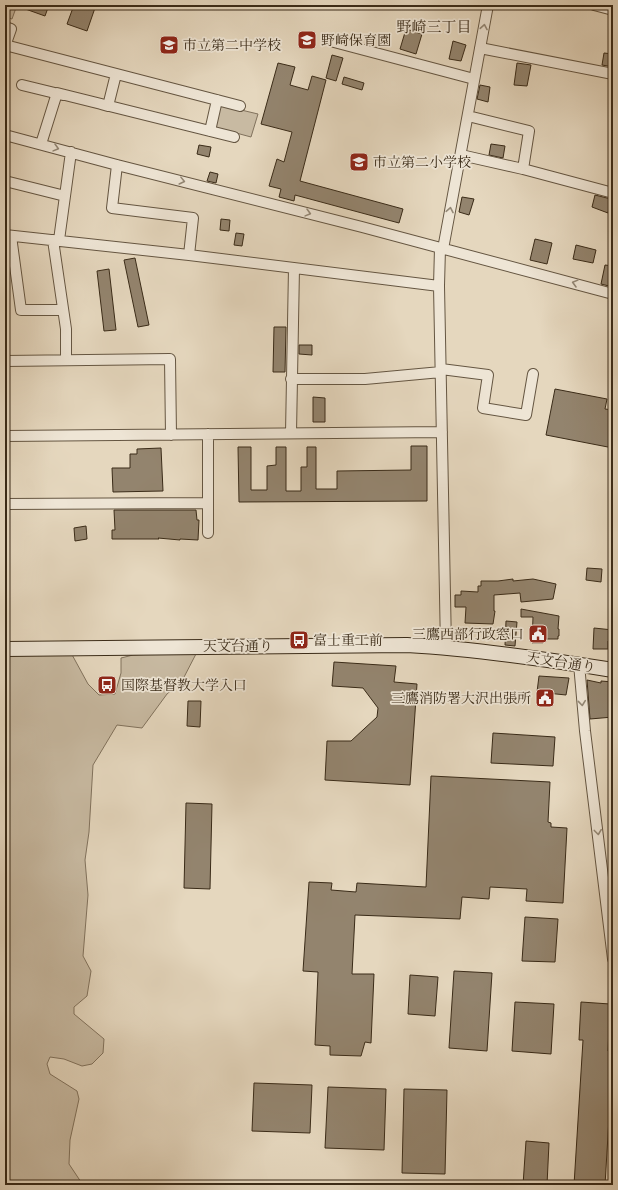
<svg xmlns="http://www.w3.org/2000/svg" width="618" height="1190" viewBox="0 0 618 1190" font-family="'Old Standard TT','Noto Serif JP',serif">
<rect width="100%" height="100%" fill="#e5d7be"/>
<filter id="stains"><feTurbulence type="fractalNoise" baseFrequency=".005" numOctaves="4"/><feColorMatrix values="0 0 0 0 .2 0 0 0 0 .09 0 0 0 0 .02 0 0 0 .5 -.17"/></filter>
<radialGradient id="worn" r=".72"><stop offset=".6" stop-color="#630" stop-opacity="0"/><stop offset="1" stop-color="#630" stop-opacity=".3"/></radialGradient>
<!-- green -->
<path fill="#c8baa2" stroke="#81725d" d="M5 5H17L12 19 5 17Z
M220 105 258 114 251 137 214 127Z
M70 651 88 684 99 695 115 694 121 673V658L133 655 197 652 182 681 167 694 142 728 117 725 93 765 89 832 85 860 88 895 83 956 91 971 87 996 74 1007V1014L104 1039 103 1053 92 1064 82 1066 64 1059 50 1057 47 1064 50 1074 77 1091 79 1099 70 1140 69 1164 83 1185H5V653Z"/>
<!-- building -->
<path fill="#93846e" stroke="#3a2b18" d="M18 5H49L45 16 17 6Z
M74 5H96L87 31 67 24Z
M406 29 422 34 416 54 400 49Z
M453 41 466 45 461 61 449 59Z
M604 53 613 54V67L602 65Z
M332 55 343 58 336 81 326 78Z
M278 63 295 67 290 85 308 90 312 76 326 80 300 181 403 209 399 223 295 195 294 201 279 197 281 189 269 186 277 159 284 162 292 132 261 124Z
M517 63 531 65 527 86 514 85Z
M344 77 364 83 362 90 342 84Z
M480 85 490 87 488 102 477 99Z
M491 144 505 146 503 158 489 155Z
M199 145 211 147 209 157 197 154Z
M210 172 218 174 216 183 207 181Z
M595 195 611 199 608 213 592 207Z
M462 197 474 199 469 215 459 212Z
M221 219 230 220 229 231 220 230Z
M236 233 244 234 242 246 234 245Z
M535 239 552 243 547 264 530 260Z
M576 245 596 250 593 263 573 259Z
M135 258 149 325 138 327 124 260Z
M605 265 613 266V287L601 284Z
M109 269 116 330 104 331 97 271Z
M274 327H286L285 372H273Z
M299 345H312V355L299 354Z
M555 389 607 399 605 409 613 410V448L546 435Z
M313 397 325 398V422H313Z
M411 446H427V501L239 502 238 447H251V490H267V466L276 465V447H286V491H301V467H307V447H316V489H337V471L411 470Z
M161 448 163 491 113 492 112 468H130V454H137V449Z
M114 510H196L197 520H199L198 540 180 539V540L158 538 159 539H112V530H115Z
M86 526 87 539 75 541 74 528Z
M587 568 602 569 601 582 586 580Z
M513 579V581L533 579 556 584 553 599 521 602 520 593 494 595V611H495L493 624 465 623 466 607H455V595H461V591L478 592V586H481V581H498Z
M521 609 559 616 558 629H559V636H558V639H544L543 643H532L533 617H521Z
M506 621 517 622 515 646 505 645Z
M594 628 613 630V641H608V649H593Z
M334 662 396 666 394 682 417 684 410 785 325 780 327 741H351L377 717 378 708 363 688 332 686Z
M539 676 569 678 566 695 537 692Z
M587 680 601 683V681L613 682V717L590 719Z
M188 701H201L200 727 187 726Z
M493 733 555 737 553 766 491 763Z
M431 776 550 782 548 822 551 823V827L567 828 563 903 526 901 527 889 490 887 489 899 462 897 460 919 355 915 352 974H374L371 1043 365 1042 361 1056 330 1055V1046L315 1045 318 972 303 971 309 882 332 883 331 890 356 892 357 883 426 887Z
M186 803 212 804 210 889 184 888Z
M525 917 558 919 555 962 522 961Z
M454 971 492 973 487 1051 449 1048Z
M410 975 438 977 435 1016 408 1014Z
M515 1002 554 1004 551 1054 512 1051Z
M581 1002 610 1004 608 1051H613L605 1185H574L583 1040H579Z
M254 1083 312 1085 310 1133 252 1131Z
M328 1087 386 1089 384 1150 325 1148Z
M404 1089 447 1090 445 1174 402 1173Z
M526 1141 549 1143 547 1185H523Z"/>
<g fill="none" stroke-linecap="round" stroke-linejoin="round">
<!-- minor casing -->
<g stroke="#655642" stroke-width="12">
<path id="minor" d="M594 5 613 10
M5 27 11 29 5 46
M334 42 474 79
M5 45 240 106
M480 48 613 74
M22 85 63 95
M101 104 108 106 116 74
M468 116 529 131 523 169
M210 131 217 100
M5 135 117 165 362 227 613 294
M41 144 57 93 234 137
M461 155 523 169 613 193
M117 165 112 208 193 218 189 255
M5 181 65 196
M5 235 189 255 439 286
M11 236 21 310H63
M53 240 66 329V360
M59 240 71 152
M440 248 439 286 446 647
M443 249 488 5
M5 361 170 359 171 435
M441 369 488 375 483 408 526 415 533 374
M291 379H365L441 372
M291 433 294 268
M5 436 442 432
M5 504 208 503
M208 533V434
M579 664 585 731 613 959"/>
</g>
<!-- secondary casing -->
<g stroke="#3a2b18" stroke-width="16">
<path id="secondary" d="M5 649 407 645C477 649 545 659 613 670"/>
</g>
<!-- minor -->
<use href="#minor" stroke="#eee5d5" stroke-width="10"/>
<!-- secondary -->
<use href="#secondary" stroke="#eee5d5" stroke-width="14"/>
</g>
<!-- one-way arrows -->
<defs><path id="oneway-chevron" d="M-2-3.5L2.5 0L-2 3.5" fill="none" stroke-width="1.6" stroke-linecap="round" stroke-linejoin="round"/></defs>
<g stroke="#948876">
<use href="#oneway-chevron" transform="translate(484 27) rotate(-80)"/>
<use href="#oneway-chevron" transform="translate(56 148) rotate(15)"/>
<use href="#oneway-chevron" transform="translate(182 181) rotate(14)"/>
<use href="#oneway-chevron" transform="translate(450 210) rotate(-79)"/>
<use href="#oneway-chevron" transform="translate(308 213) rotate(15)"/>
<use href="#oneway-chevron" transform="translate(575 283) rotate(-165)"/>
<use href="#oneway-chevron" transform="translate(582 703) rotate(84)"/>
<use href="#oneway-chevron" transform="translate(598 832) rotate(83)"/>
</g>
<!-- icons -->
<defs>
<g id="school-square" transform="scale(1)"><rect x="-9" y="-9" width="18" height="18" rx="4" fill="#8f2418" stroke="#eee5d5"/><path d="M0-5L7-2L0 1L-7-2ZM-4 1L0 2.5L4 1V4Q0 6-4 4Z" fill="#fff"/></g>
<g id="civic-square" transform="scale(1)"><rect x="-9" y="-9" width="18" height="18" rx="4" fill="#8f2418" stroke="#eee5d5"/><path d="M-.6-6.5H3V-4.5H.6V-3L4-1V1h2V6H-6V1h2V-1L-.6-3ZM-1.2 2.5V6h2.4V2.5Z" fill="#fff"/></g>
<g id="bus-square" transform="scale(1)"><rect x="-9" y="-9" width="18" height="18" rx="4" fill="#8f2418" stroke="#eee5d5"/><path d="M-5-6H5V4H4V6H2V4H-2V6H-4V4H-5ZM-3.5-4V0h7V-4ZM-3.5 1.2v1.5H-2V1.2ZM2 1.2v1.5H3.5V1.2Z" fill="#fff"/></g>
</defs>
<g fill-rule="evenodd">
<use href="#school-square" x="307" y="40"/>
<use href="#school-square" x="169" y="45"/>
<use href="#school-square" x="359" y="162"/>
<use href="#civic-square" x="538" y="634"/>
<use href="#bus-square" x="299" y="640"/>
<use href="#bus-square" x="107" y="685"/>
<use href="#civic-square" x="545" y="698"/>
</g>
<g text-anchor="middle" stroke-width="3.5" stroke-linejoin="round" paint-order="stroke">
<!-- poi labels -->
<g font-size="14" fill="#3a2b18" stroke="#eee5d5" text-anchor="start">
<text x="321" y="45">野崎保育園</text>
<text x="183" y="50">市立第二中学校</text>
<text x="373" y="167">市立第二小学校</text>
<text x="524" y="639" text-anchor="end">三鷹西部行政窓口</text>
<text x="313" y="645">富士重工前</text>
<text x="121" y="690">国際基督教大学入口</text>
<text x="531" y="703" text-anchor="end">三鷹消防署大沢出張所</text>
</g>
<!-- street labels -->
<g font-size="14" fill="#3a2b18" stroke="#eee5d5">
<text x="238" y="651">天文台通り</text>
<text transform="translate(561 662) rotate(9)" y="5">天文台通り</text>
</g>
<!-- neighbourhood labels -->
<g font-size="15" fill="#3a2b18" stroke="#eee5d5">
<text x="434" y="32">野崎三丁目</text>
</g>
</g>
<!-- margin -->
<rect width="618" height="1190" fill="none" stroke="#e5d7be" stroke-width="20"/>
<rect x="6" y="6" width="606" height="1178" fill="none" stroke="#3a2b18" stroke-width="2"/>
<rect x="10" y="10" width="598" height="1170" fill="none" stroke="#3a2b18"/>
<rect width="100%" height="100%" filter="url(#stains)"/>
<rect width="100%" height="100%" fill="url(#worn)"/>
</svg>
